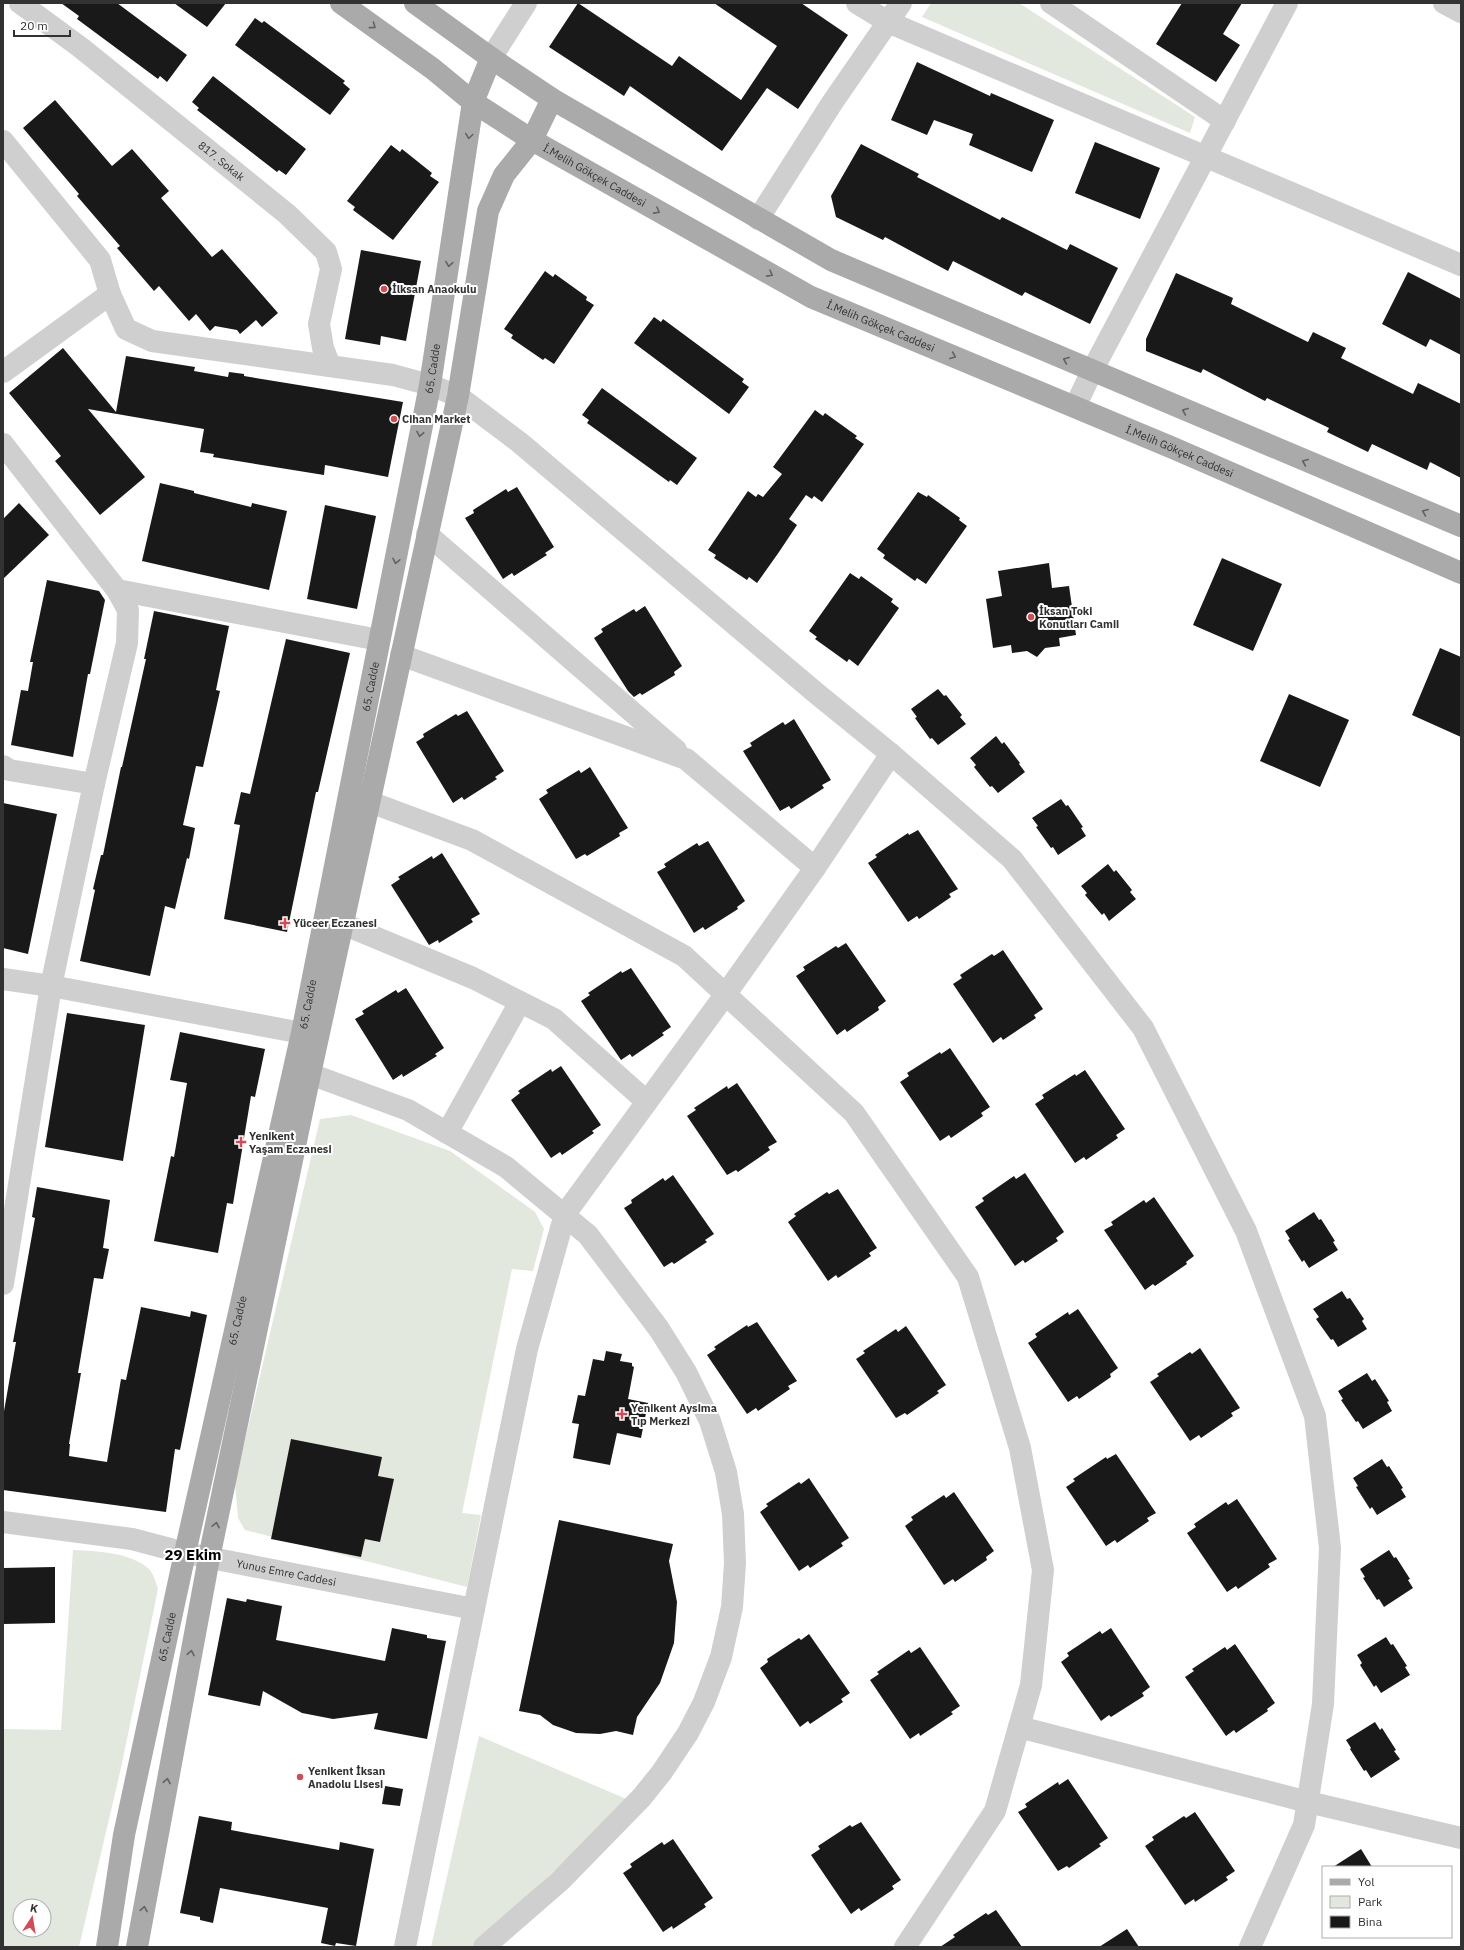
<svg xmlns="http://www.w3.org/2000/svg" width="1464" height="1950" viewBox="0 0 1464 1950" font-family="'IBM Plex Sans',sans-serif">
<rect width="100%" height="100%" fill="#fff"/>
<!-- green -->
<path fill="#e2e8dd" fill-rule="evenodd" d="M931 3H1019L1195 117 1190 133 922 17Z
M351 1115 450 1151 535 1212 544 1229 533 1271 512 1269 462 1513 481 1515 467 1587 245 1530 238 1518 235 1483 320 1119Z
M73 1550C96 1551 130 1552 149 1569 153 1573 156 1583 158 1589L121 1768 79 1947H3V1729L61 1730ZM20 1906H44V1930H20Z
M479 1736 631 1801 471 1947H431Z"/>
<!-- building -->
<path fill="#191919" d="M61 3H117L187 55 167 82 160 76 158 79 77 19 79 16Z
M174 3H226L207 27Z
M578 3 672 66 679 56 741 100 777 46 714 3H801L848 35 798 109 767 88 722 151 630 86 624 96 549 47Z
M1182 3H1242L1223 34 1240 45 1216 82 1156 44Z
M255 18 262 23 264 21 345 81 343 83 350 89 330 115 235 45Z
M917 62 990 96 991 93 1054 120 1032 172 969 145 973 134 934 120 927 135 891 120Z
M213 76 306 149 286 175 279 170 277 172 197 110 199 108 192 102Z
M55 100 112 166 132 149 169 191 161 198 212 257 222 249 278 313 262 327 256 320 240 334 237 330 215 326 210 331 196 314 189 321 159 286 154 291 117 248 120 246 77 196 79 194 23 128Z
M1095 142 1160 168 1140 219 1075 193Z
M861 144 919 174 917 177 1000 220 1002 217 1067 250 1070 244 1118 268 1090 324 1025 292 1022 296 953 261 948 271 885 237 883 240 836 217 831 196Z
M391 145 400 152 402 149 432 173 430 176 439 182 393 240 353 210 355 207 347 201Z
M361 250 421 261 406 341 381 336 380 345 345 339Z
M545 271 553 277 555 274 587 297 586 300 594 305 554 364 545 358 543 360 511 338 513 335 504 329Z
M1408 272 1461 299V355L1430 339 1426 347 1382 324Z
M1176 273 1233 298 1231 304 1308 342 1313 332 1346 348 1341 358 1413 394 1418 383 1461 404V478L1430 462 1427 470 1372 444 1368 452 1327 432 1329 428 1267 398 1265 401 1203 369 1201 373 1146 351V339Z
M654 317 661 322 663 319 744 379 742 382 749 387 729 414 634 343Z
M63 348 116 412 126 356 195 367 194 371 228 377 229 372 244 374V376L403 402 388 477 325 465 324 475 213 457 214 454 200 452 204 429 88 409 145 477 100 515 55 461 61 456 9 393Z
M602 388 697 458 677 485 670 480 669 482 587 423 589 420 582 415Z
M815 410 823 416 825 413 857 436 855 438 864 444 822 502 814 496 812 499 806 495 789 519 797 525 779 552 757 583 749 577 747 580 714 558 716 555 708 550 748 491 756 497 758 494 763 497 782 474 773 467Z
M160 483 194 491V493L251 507 252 503 287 511 269 590 142 561Z
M517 487 554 547 545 553 547 555 514 576 512 573 503 579 465 518 474 513 473 510 506 489 508 492Z
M918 492 927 497 928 495 960 518 959 520 967 526 926 584 917 578 915 581 883 558 885 555 877 549Z
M19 503 49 535 3 579V519Z
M325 505 376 516 357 609 307 599Z
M1222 558 1282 584 1253 651 1193 625Z
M1049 563 1052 588 1069 586 1076 635 1059 638 1060 646 1045 648 1037 657 1027 651 1012 653 1011 645 993 648 986 599 1002 596 998 571Z
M850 573 859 579 861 576 893 599 891 602 899 608 858 666 849 659 847 662 815 639 817 637 809 631Z
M47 580 99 591 105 600 90 674H88L73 757 11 745 21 690 28 691 33 662H30Z
M645 606 682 666 674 672 675 675 642 695 640 693 634 697 628 691 594 638 603 632 601 629 634 609 636 612Z
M154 611 229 626 216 690 220 691 203 767 196 766 183 825 195 828 189 859 187 858 175 909 165 906 150 976 80 961 95 890 93 889 101 855H103L121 767H122L146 659H144Z
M286 639 350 653 318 792H316L287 932 224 919 240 825 234 824 241 792 250 794Z
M1440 648 1461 657V737L1412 715Z
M938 689 944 696 946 695 962 715 960 717 966 724 938 745 932 738 930 739 915 718 917 717 911 709Z
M1289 694 1349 720 1320 787 1260 761Z
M467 711 504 771 495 777 497 779 464 800 462 797 453 803 416 742 424 737 423 734 456 714 458 716Z
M794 719 831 780 822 785 824 788 791 809 789 806 780 811 743 751 752 746 750 743 783 722 785 725Z
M996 736 1002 744 1004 742 1020 763 1019 764 1025 772 998 793 992 786 990 787 974 767 976 765 970 758Z
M590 767 628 828 619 833 620 836 587 856 585 854 576 859 539 799 548 793 546 790 579 770 581 773Z
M1061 799 1066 806 1068 805 1083 827 1081 828 1086 836 1058 855 1053 847 1051 848 1036 827 1038 826 1032 818Z
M3 803 57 814 28 954 3 948Z
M918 830 958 889 949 894 951 897 919 919 917 916 908 922 868 863 877 857 875 855 908 833 909 835Z
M708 841 745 901 737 907 738 909 705 930 703 927 694 933 657 872 666 867 664 864 697 843 699 846Z
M442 853 480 914 471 919 473 922 439 943 438 940 429 945 391 885 400 879 398 877 432 856 433 859Z
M1108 864 1114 872 1116 870 1132 890 1130 892 1136 899 1109 921 1104 913 1102 915 1085 895 1087 893 1081 886Z
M846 943 886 1001 878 1007 879 1010 847 1032 845 1029 837 1035 796 976 805 970 803 967 836 946 838 948Z
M1003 950 1043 1009 1034 1015 1036 1018 1003 1040 1001 1037 993 1043 953 984 962 978 960 975 992 954 994 956Z
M631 968 671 1027 662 1033 664 1035 632 1057 630 1054 621 1060 581 1001 590 995 588 993 621 971 622 973Z
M406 988 444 1048 435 1054 437 1056 403 1077 402 1074 393 1080 355 1019 364 1014 362 1011 396 990 398 993Z
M67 1013 145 1025 123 1161 45 1147Z
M180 1032 265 1049 255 1097 251 1096 233 1204 227 1203 218 1253 154 1241 171 1156 174 1157 187 1083 170 1080Z
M950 1048 990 1107 981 1113 983 1116 951 1138 949 1135 940 1141 900 1082 909 1076 907 1073 940 1052 941 1054Z
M561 1066 601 1125 592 1131 594 1133 562 1155 560 1152 551 1158 511 1100 520 1093 518 1091 551 1069 552 1072Z
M1085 1070 1125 1129 1116 1135 1118 1138 1086 1160 1084 1157 1075 1163 1035 1104 1044 1098 1042 1095 1075 1074 1076 1076Z
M737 1083 777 1142 768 1147 770 1150 738 1172 736 1170 727 1175 687 1116 696 1110 694 1108 727 1086 728 1089Z
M1025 1173 1064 1232 1056 1238 1058 1241 1025 1263 1023 1260 1015 1266 975 1207 984 1201 982 1198 1014 1176 1016 1179Z
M673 1175 714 1234 705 1240 707 1242 674 1264 672 1262 664 1267 624 1208 632 1203 631 1200 663 1178 665 1181Z
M37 1187 110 1200 103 1248 109 1249 103 1279 94 1278 78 1373H81L69 1444H70L69 1456 107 1462 121 1379 126 1380 141 1307 190 1317 191 1311 207 1315 180 1450 175 1449 166 1512 3 1490V1417L16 1342H13L35 1218 32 1217Z
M838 1189 877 1248 869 1253 871 1256 838 1278 836 1275 828 1281 788 1222 796 1216 794 1214 827 1192 829 1194Z
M1154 1197 1194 1256 1186 1262 1187 1264 1155 1286 1153 1284 1145 1290 1104 1230 1113 1225 1111 1222 1144 1200 1146 1203Z
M1314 1212 1319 1220 1321 1219 1335 1241 1333 1242 1338 1250 1309 1268 1304 1260 1302 1262 1288 1240 1290 1239 1285 1231Z
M1342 1291 1347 1299 1350 1298 1364 1319 1362 1321 1367 1329 1338 1347 1333 1339 1331 1340 1316 1319 1319 1317 1313 1309Z
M1078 1309 1118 1368 1110 1374 1111 1377 1079 1399 1077 1396 1068 1402 1028 1343 1037 1337 1035 1334 1068 1312 1069 1315Z
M757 1322 797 1381 788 1386 790 1389 758 1411 756 1408 747 1414 707 1355 716 1349 714 1347 747 1325 748 1327Z
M906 1326 946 1385 937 1391 939 1393 907 1415 905 1413 896 1418 856 1359 865 1353 863 1351 896 1329 898 1332Z
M1200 1348 1240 1408 1231 1413 1233 1416 1201 1438 1199 1435 1190 1441 1150 1382 1159 1376 1157 1374 1190 1352 1192 1354Z
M606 1351 622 1354 620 1361 632 1363V1366L634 1367 628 1399 648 1403 641 1438 617 1433 610 1465 573 1458 579 1424 572 1423 578 1395 585 1396 593 1359 604 1361Z
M1367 1373 1372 1381 1375 1379 1389 1401 1387 1402 1392 1411 1363 1429 1358 1421 1356 1422 1341 1400 1343 1399 1338 1391Z
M291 1439 382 1457 378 1476 394 1479 380 1542 365 1539 361 1557 271 1539Z
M1116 1454 1156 1513 1147 1518 1149 1521 1117 1543 1115 1540 1106 1546 1066 1487 1075 1481 1073 1479 1106 1457 1107 1459Z
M1382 1459 1387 1467 1389 1466 1403 1488 1401 1489 1406 1497 1377 1515 1372 1507 1370 1509 1356 1487 1358 1486 1353 1478Z
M809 1478 849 1538 841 1543 843 1546 810 1568 808 1565 799 1571 760 1512 768 1506 766 1504 799 1482 801 1484Z
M954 1492 994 1551 986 1557 987 1560 955 1582 953 1579 944 1585 905 1526 913 1520 911 1517 944 1495 946 1498Z
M1237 1499 1277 1559 1268 1564 1270 1567 1238 1589 1236 1586 1227 1592 1187 1533 1196 1527 1194 1524 1226 1502 1228 1505Z
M559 1520 673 1544 669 1561 677 1602 674 1643 660 1683 637 1717 633 1735 616 1731 600 1734 576 1733 553 1725 540 1715 519 1711Z
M1389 1550 1394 1558 1396 1557 1410 1579 1408 1580 1413 1588 1384 1607 1379 1599 1377 1600 1363 1578 1365 1577 1360 1569Z
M55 1567V1623L3 1624V1568Z
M227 1598 246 1602 247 1599 282 1606 276 1640 385 1661 392 1628 427 1635V1638L446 1641 427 1739 374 1729 378 1713 333 1719 302 1713 263 1691 260 1706 208 1695Z
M1111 1628 1150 1687 1142 1693 1144 1696 1111 1717 1109 1715 1101 1721 1061 1662 1069 1656 1067 1653 1100 1631 1102 1634Z
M809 1634 850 1693 841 1699 843 1702 810 1724 808 1721 800 1727 760 1668 768 1662 767 1659 799 1638 801 1640Z
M1386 1637 1391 1645 1393 1644 1407 1666 1405 1667 1410 1675 1381 1693 1376 1685 1374 1687 1360 1665 1362 1663 1357 1655Z
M1235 1644 1275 1703 1267 1709 1268 1711 1236 1733 1234 1730 1226 1736 1185 1677 1194 1671 1192 1669 1225 1647 1227 1650Z
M920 1647 960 1706 951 1712 953 1714 920 1736 919 1733 910 1739 870 1680 879 1674 877 1672 909 1650 911 1653Z
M1375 1722 1380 1730 1382 1728 1396 1750 1394 1751 1400 1759 1371 1778 1366 1770 1364 1771 1350 1749 1351 1748 1346 1740Z
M1068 1779 1108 1838 1099 1844 1101 1846 1069 1868 1067 1866 1058 1871 1018 1812 1027 1807 1025 1804 1058 1782 1059 1785Z
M385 1786 403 1789 400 1806 382 1804Z
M1195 1812 1235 1871 1226 1877 1228 1880 1195 1902 1194 1899 1185 1905 1145 1846 1154 1840 1152 1837 1184 1816 1186 1818Z
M199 1816 232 1822 231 1830 339 1850 340 1842 374 1849 356 1946 336 1943 335 1946 321 1943 328 1908 220 1888 213 1923 200 1920V1917L180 1913Z
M861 1822 901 1880 892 1886 894 1889 861 1911 859 1908 851 1914 811 1855 820 1849 818 1846 850 1825 852 1827Z
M673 1839 713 1898 704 1904 706 1907 673 1929 672 1926 663 1932 623 1873 632 1867 630 1864 662 1842 664 1845Z
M1361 1849 1372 1867H1333Z
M996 1910 1022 1947H940L955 1937 953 1935 986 1913 988 1915Z
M1127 1929 1139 1947H1099Z"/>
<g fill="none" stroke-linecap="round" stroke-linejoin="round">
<!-- minor -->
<g stroke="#cfcfcf" stroke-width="22">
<path id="s1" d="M20 3 80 47 287 214 326 252 331 269 319 324 323 348 330 366"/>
<path d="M857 3 888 22 1461 265"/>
<path d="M1051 3 1225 121"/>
<path d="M1444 3 1461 12"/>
<path d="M491 58 526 3"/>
<path d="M3 141 100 260 110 294 126 329 152 341 393 375 430 385 458 396 519 442 816 693 891 754 1012 859 1143 1028 1246 1231 1315 1416 1330 1548 1323 1704 1304 1825 1250 1947"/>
<path d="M758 219 832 103 901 3"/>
<path d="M3 372 110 294"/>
<path d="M1075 407 1092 371 1287 3"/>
<path d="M3 444 117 590 128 610 127 643 94 784 51 986 3 1284"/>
<path d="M427 534 676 750"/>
<path d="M117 590 379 640"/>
<path d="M401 655 686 759 815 868"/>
<path d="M3 766 9 770 94 784"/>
<path d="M370 802 472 840 684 956 854 1113 968 1277 1020 1448 1043 1570 1031 1685 995 1811 905 1947"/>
<path d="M343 924 473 978 554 1019 646 1101"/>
<path d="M3 979 51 986 302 1033"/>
<path d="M310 1074 408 1110 506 1167 588 1235 659 1329 686 1372 710 1421 726 1472 733 1514 735 1563 732 1607 721 1657 704 1702 688 1733 662 1772 642 1797 560 1881 484 1947"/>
<path d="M447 1133 520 1002"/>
<path id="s2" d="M3 1522 132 1539 185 1553 474 1609"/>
<path d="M1019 1727 1308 1802 1461 1838"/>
<path d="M405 1947 527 1349 565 1214 725 995 815 868 891 754"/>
</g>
<!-- major -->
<g stroke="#aaa" stroke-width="22">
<path id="s3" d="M341 3 433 69 473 102 532 140 811 297 1173 448 1461 573"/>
<path d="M415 3 491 58 552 99 831 260 1461 526"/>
<path id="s4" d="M107 1947 124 1835 185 1553 302 1033 430 385 473 102 491 58"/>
<path d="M137 1947 209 1558 310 1074 458 396 488 211 504 175 532 140 552 99"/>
</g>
</g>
<!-- one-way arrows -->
<defs><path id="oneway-chevron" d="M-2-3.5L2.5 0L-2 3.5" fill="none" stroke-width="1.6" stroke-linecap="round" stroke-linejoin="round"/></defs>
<g stroke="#626262">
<use href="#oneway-chevron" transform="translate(373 26) rotate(36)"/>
<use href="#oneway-chevron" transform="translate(469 136) rotate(98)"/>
<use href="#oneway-chevron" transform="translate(657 211) rotate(29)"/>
<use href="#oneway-chevron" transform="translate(449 264) rotate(99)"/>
<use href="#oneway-chevron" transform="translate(770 274) rotate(29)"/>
<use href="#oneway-chevron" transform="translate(953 356) rotate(23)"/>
<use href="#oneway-chevron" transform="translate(1066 360) rotate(-157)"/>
<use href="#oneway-chevron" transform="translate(1185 411) rotate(-157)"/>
<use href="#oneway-chevron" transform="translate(420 434) rotate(101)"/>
<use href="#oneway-chevron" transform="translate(1305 462) rotate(-157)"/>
<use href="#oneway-chevron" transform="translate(1425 512) rotate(-158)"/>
<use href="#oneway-chevron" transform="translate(396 561) rotate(102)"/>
<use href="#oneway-chevron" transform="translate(216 1525) rotate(-78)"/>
<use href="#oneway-chevron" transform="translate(191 1653) rotate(-79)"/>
<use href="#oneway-chevron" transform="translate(167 1781) rotate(-79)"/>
<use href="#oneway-chevron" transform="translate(144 1909) rotate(-80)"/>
</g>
<!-- markers -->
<g fill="#d14c54" stroke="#fff" stroke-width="1.5">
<circle cx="384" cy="289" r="4"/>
<circle cx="394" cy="419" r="4"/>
<circle cx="1031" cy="617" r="4"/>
<path d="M283 917h4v4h4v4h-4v4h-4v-4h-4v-4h4z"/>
<path d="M239 1136h4v4h4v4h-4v4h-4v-4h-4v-4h4z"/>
<path d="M620 1408h4v4h4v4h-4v4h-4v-4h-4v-4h4z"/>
<circle cx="300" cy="1777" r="4"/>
</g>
<g text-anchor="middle" stroke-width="4" stroke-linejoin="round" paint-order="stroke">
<!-- street labels -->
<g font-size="11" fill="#323232" stroke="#fff">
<text dy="4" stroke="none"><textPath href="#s1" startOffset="256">817. Sokak</textPath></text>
<text dy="4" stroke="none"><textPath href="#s3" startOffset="307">İ.Melih Gökçek Caddesi</textPath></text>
<text dy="4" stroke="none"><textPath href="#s3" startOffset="631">İ.Melih Gökçek Caddesi</textPath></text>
<text dy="4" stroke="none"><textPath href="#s4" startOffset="1612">65. Cadde</textPath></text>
<text dy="4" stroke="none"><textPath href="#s3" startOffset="955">İ.Melih Gökçek Caddesi</textPath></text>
<text dy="4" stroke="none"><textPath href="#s4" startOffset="1288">65. Cadde</textPath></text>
<text dy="4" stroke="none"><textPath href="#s4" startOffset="964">65. Cadde</textPath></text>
<text dy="4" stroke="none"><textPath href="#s4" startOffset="640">65. Cadde</textPath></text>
<text dy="4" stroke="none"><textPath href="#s2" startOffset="288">Yunus Emre Caddesi</textPath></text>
<text dy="4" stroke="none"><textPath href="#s4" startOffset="316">65. Cadde</textPath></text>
</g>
<!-- poi labels -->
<g font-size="11" font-weight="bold" fill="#323232" stroke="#fff" text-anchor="start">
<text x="392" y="293">İlksan Anaokulu</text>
<text x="402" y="423">Cihan Market</text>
<text x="1039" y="615">İksan Toki<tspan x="1039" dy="13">Konutları Camii</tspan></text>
<text x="293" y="927">Yüceer Eczanesi</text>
<text x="249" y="1140">Yenikent<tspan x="249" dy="13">Yaşam Eczanesi</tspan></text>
<text x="631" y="1412">Yenikent Aysima<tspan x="631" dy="13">Tıp Merkezi</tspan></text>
<text x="308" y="1775">Yenikent İksan<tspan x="308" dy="13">Anadolu Lisesi</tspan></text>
</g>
<!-- district labels -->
<g font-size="15" font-weight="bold" fill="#000" stroke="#fff">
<text x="193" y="1560">29 Ekim</text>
</g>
</g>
<!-- border -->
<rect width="1464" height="1950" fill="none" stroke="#323232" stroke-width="8"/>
<!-- legend -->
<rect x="1322" y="1866" width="130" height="72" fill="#ffffff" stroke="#adadad"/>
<rect x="1330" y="1879" width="20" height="6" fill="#aaaaaa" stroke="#adadad"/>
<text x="1358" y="1886" font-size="12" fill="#323232">Yol</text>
<rect x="1330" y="1896" width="20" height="12" fill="#e2e8dd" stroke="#adadad"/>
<text x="1358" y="1906" font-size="12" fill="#323232">Park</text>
<rect x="1330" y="1916" width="20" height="12" fill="#191919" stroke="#adadad"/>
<text x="1358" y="1926" font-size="12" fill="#323232">Bina</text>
<!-- north arrow -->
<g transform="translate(32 1918) rotate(12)"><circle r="19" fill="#ffffff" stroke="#adadad"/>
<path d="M0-3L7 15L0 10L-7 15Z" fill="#d14c54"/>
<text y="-6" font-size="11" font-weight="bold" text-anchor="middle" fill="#323232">K</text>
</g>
<!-- scale -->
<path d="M14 30v6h56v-6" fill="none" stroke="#323232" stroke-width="2"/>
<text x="20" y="30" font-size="12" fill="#323232" stroke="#ffffff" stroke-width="3" paint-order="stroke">20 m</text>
</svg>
